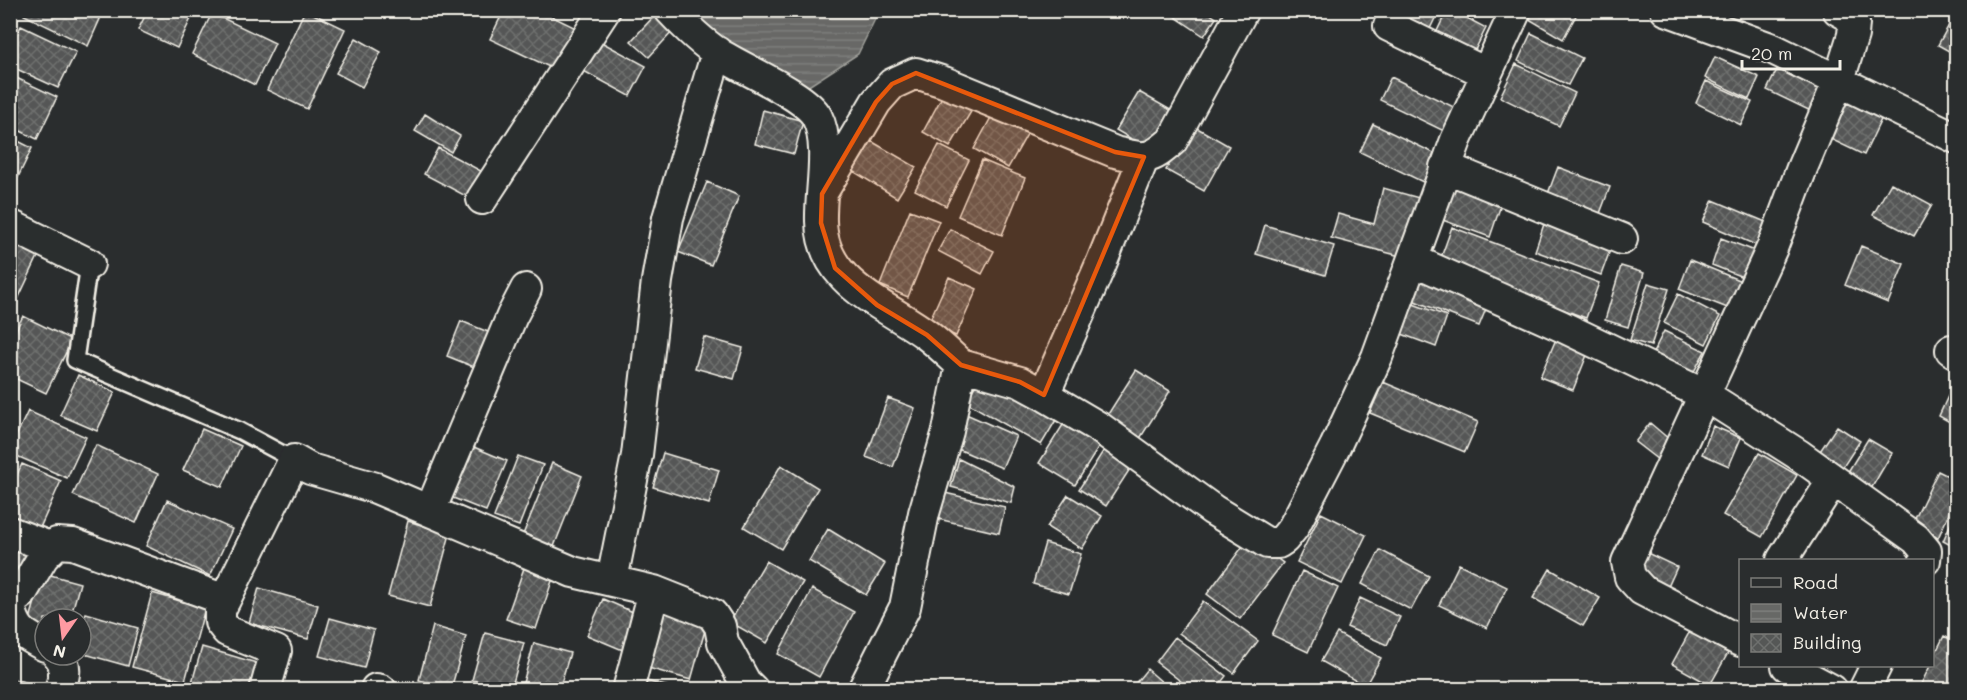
<svg xmlns="http://www.w3.org/2000/svg" width="1967" height="700" viewBox="0 0 1967 700" font-family="Mali,sans-serif">
<defs>
<pattern id="water-rules" width="6" height="5" patternUnits="userSpaceOnUse" patternTransform="scale(1.5)"><rect width="6" height="5" fill="#676866"/><path d="M0 2.5h6" fill="none" stroke="#7d7e7c"/></pattern>
<pattern id="building-cross-hatch" width="8" height="8" patternUnits="userSpaceOnUse" patternTransform="scale(1.5)"><rect width="8" height="8" fill="#555756"/><path d="M0 0l8 8M0 8l8-8" fill="none" stroke="#6e706e"/></pattern>
</defs>
<rect width="100%" height="100%" fill="#2a2d2e"/>
<filter id="ink" filterUnits="userSpaceOnUse"><feTurbulence type="fractalNoise" baseFrequency=".0167" numOctaves="2"/><feDisplacementMap in="SourceGraphic" scale="12" xChannelSelector="R" yChannelSelector="G"/><feConvolveMatrix kernelMatrix="1 2 1 2 8 2 1 2 1" color-interpolation-filters="sRGB"/></filter>
<g filter="url(#ink)">
<!-- water -->
<path fill="url(#water-rules)" stroke="#9f9f9a" stroke-width="1.5" d="M667 11H879L858 54 804 89Z"/>
<!-- building -->
<path fill="url(#building-cross-hatch)" stroke="#f4f1e8" stroke-width="1.5" d="M26 10H83L100 19 88 46 24 15Z
M148 10H195L177 48 138 30Z
M305 10 345 29 307 109 267 90Z
M504 10H539L580 30 560 72 490 39Z
M1165 10H1204L1216 18 1204 36Z
M1372 10H1439L1425 39Z
M1447 10H1452L1486 28 1469 62 1431 44Z
M1534 10H1579L1563 39 1529 19Z
M212 13 275 43 255 85 192 54Z
M655 15 673 31 649 57 631 41Z
M1953 18 1956 19V55L1938 45Z
M21 26 76 52 58 88 10 66V47Z
M1531 33 1582 58 1568 85 1518 61Z
M592 37 646 66 630 96 576 67Z
M356 38 381 52 362 87 336 73Z
M1784 55 1835 80 1819 115 1767 90Z
M1715 57 1759 77 1749 99 1705 78Z
M1516 64 1575 93 1559 126 1500 97Z
M10 75 57 97 37 139 10 126Z
M1391 77 1458 109 1446 132 1380 100Z
M1706 81 1752 102 1741 125 1696 103Z
M1847 88 1887 107 1864 155 1824 136Z
M945 91 972 110 950 147 923 132Z
M1139 92 1174 112 1152 151 1116 130Z
M763 110 803 121 794 154 755 144Z
M995 110 1030 129 1008 168 974 149Z
M425 114 460 136 451 152 415 131Z
M1373 124 1436 154 1423 182 1360 152Z
M1192 125 1229 146 1204 191 1166 170Z
M10 137 32 148 10 194Z
M871 141 916 167 897 198 853 171Z
M939 145 969 160 946 206 915 190Z
M438 148 492 177 479 203 424 174Z
M982 160 1025 178 1002 235 958 216Z
M1558 167 1610 187 1599 216 1547 196Z
M1449 180 1502 202 1490 237 1437 218Z
M707 182 739 196 711 265 678 252Z
M1891 183 1932 205 1914 236 1873 215Z
M1383 188 1419 198 1404 257 1331 238 1338 214 1374 224Z
M1713 200 1768 223 1758 246 1703 222Z
M910 210 939 221 908 297 880 285Z
M1546 218 1613 242 1601 275 1535 251Z
M1265 225 1334 246 1325 275 1256 254Z
M1452 227 1599 283 1586 318 1439 263Z
M950 229 994 251 982 274 938 251Z
M10 236 41 250 11 314H10Z
M1721 238 1755 251 1745 278 1712 265Z
M1861 246 1904 264 1888 303 1845 285Z
M1690 260 1741 281 1730 309 1679 289Z
M1621 266 1644 273 1628 327 1605 320Z
M1418 270 1490 299 1479 326 1407 298Z
M949 277 977 289 956 336 928 324Z
M1648 283 1669 289 1651 346 1630 340Z
M1678 294 1720 316 1706 344 1664 323Z
M1410 303 1447 316 1436 347 1399 333Z
M23 316 72 340 46 393 10 376V342Z
M461 321 498 336 484 371 447 356Z
M1664 331 1705 351 1691 377 1651 357Z
M1559 332 1591 345 1573 390 1540 377Z
M704 337 743 348 734 379 695 368Z
M1136 370 1170 391 1139 440 1105 419Z
M983 372 1059 415 1041 445 966 402Z
M78 375 115 392 97 431 60 415Z
M1383 382 1478 422 1465 452 1370 413Z
M1953 385 1956 387 1955 425 1939 416Z
M888 398 915 408 893 467 866 457Z
M28 411 86 437 67 478 10 453V449Z
M966 414 1016 436 1002 468 951 446Z
M1066 420 1102 442 1075 485 1039 463Z
M1650 423 1676 445 1662 463 1635 442Z
M1713 426 1741 438 1729 466 1702 454Z
M1837 426 1860 441 1839 473 1816 457Z
M202 429 241 446 222 487 183 470Z
M1868 439 1892 453 1871 489 1846 475Z
M1109 442 1137 458 1106 506 1079 489Z
M96 445 158 474 136 523 73 495Z
M469 445 507 461 486 511 448 496Z
M663 453 719 470 709 504 653 487Z
M1759 453 1797 475 1762 537 1723 515Z
M518 456 543 465 519 526 494 517Z
M959 459 1015 487 1011 503 951 487Z
M552 463 582 476 553 549 522 537Z
M22 464 61 481 39 530 10 517V489Z
M781 465 818 488 781 549 744 527Z
M1938 471 1956 480V498L1938 538 1912 525Z
M945 493 1005 507 999 533 938 519Z
M1068 495 1102 516 1082 549 1047 527Z
M167 500 232 529 210 576 146 546Z
M1956 512V548L1943 541Z
M1321 513 1366 535 1342 584 1297 562Z
M408 521 450 534 430 607 388 596Z
M828 529 885 564 866 595 809 561Z
M1249 538 1283 563 1240 619 1207 594Z
M10 543 28 551 15 580 10 578Z
M1045 543 1081 554 1069 594 1033 584Z
M1380 550 1429 576 1411 610 1362 584Z
M1641 550 1677 567 1667 589 1631 573Z
M766 561 803 582 767 643 730 622Z
M1459 564 1507 587 1487 628 1439 605Z
M524 568 553 578 536 629 506 619Z
M1550 569 1600 598 1583 626 1533 598Z
M1302 571 1338 588 1308 652 1272 635Z
M43 573 80 583 70 619H45V635L27 630Z
M259 588 318 605 308 639 249 623Z
M812 589 854 612 819 677 778 654Z
M152 593 205 608 185 681 132 667Z
M1360 598 1400 617 1387 645 1347 627Z
M603 599 640 615 625 651 587 635Z
M1203 601 1258 641 1234 673 1179 633Z
M657 608 707 623 691 680 641 666Z
M86 613 138 628 128 666 81 653V630Z
M330 618 374 630 364 668 319 656Z
M433 626 466 636 451 689 419 680Z
M1690 631 1728 653 1710 685 1672 664Z
M485 633 524 643 511 690 472 680Z
M1337 633 1381 658 1365 686 1321 661Z
M1944 636 1956 642V679L1951 690H1918L1930 666H1932V660Z
M1175 637 1226 676 1215 690H1192L1156 662Z
M534 643 570 653 559 690H521Z
M202 647 260 664 253 690H203L191 686Z
M1147 669 1171 690H1130Z
M10 678 53 690H10Z
M642 680 681 690H640Z"/>
<g fill="none" stroke-linecap="round" stroke-linejoin="round">
<!-- lane casing -->
<g stroke="#f4f1e8" stroke-width="20">
<path id="lane" d="M89 264 75 360 240 431 294 460"/>
</g>
<!-- street casing -->
<g stroke="#f4f1e8" stroke-width="34">
<path id="street" d="M670 10C684 25 700 41 718 53 740 68 806 95 817 117 831 145 820 190 821 221 822 284 884 303 927 335 939 344 950 355 961 365L948 431 924 513 905 607 863 690
M1666 10 1773 49 1956 138
M1389 26 1486 73
M1445 167 1622 239
M823 191 876 102 892 84 916 73 944 82 1115 152C1145 159 1148 162 1172 141L1243 10
M482 199 605 10
M10 225 89 264
M1413 260 1561 326 1705 395 1799 455 1916 539 1926 551 1925 560
M1951 350 1956 353
M961 365 1020 382 1044 395 1100 428 1213 510 1267 543H1278L1284 539 1293 528 1335 447 1377 357 1456 140 1516 10
M1044 395 1101 264 1144 157
M430 511 512 316 526 289
M10 532 52 548
M1782 560 1833 480
M612 580 637 455 657 281 668 218 717 52
M10 602 21 594 43 557 57 543 73 544 225 600
M10 607C17 633 22 633 45 646
M1740 641 1642 590 1630 577 1627 562 1772 248 1802 168 1839 80 1853 35 1854 23 1847 15 1838 10
M58 655C68 665 64 677 60 690
M1787 666 1832 690
M376 689 381 690
M265 690 276 651 227 631 220 622V610L294 460 310 469 376 488 573 572 654 591 712 614 720 626 723 642 745 682 753 690
M628 690 654 591
M1864 690 1876 666"/>
</g>
<!-- lane -->
<use href="#lane" stroke="#2a2d2e" stroke-width="15"/>
<!-- street -->
<use href="#street" stroke="#2a2d2e" stroke-width="30"/>
</g>
</g>
<!-- marked area -->
<path fill="#e8590c" fill-opacity="0.2" stroke="#e8590c" stroke-width="4.5" stroke-linejoin="round" d="M916 73 1115 152 1144 157 1044 395 1020 382 961 365 927 335 877 305 835 268 821 223 822 194 876 102 892 84Z"/>
<!-- margin -->
<rect width="1967" height="700" fill="none" stroke="#2a2d2e" stroke-width="36"/>
<rect x="18" y="18" width="1931" height="664" fill="none" stroke="#f4f1e8" stroke-width="2" filter="url(#ink)"/>
<!-- legend -->
<rect x="1739" y="559" width="195" height="108" fill="#2a2d2e" stroke="#7b7b78" stroke-width="1.5"/>
<rect x="1751" y="578" width="30" height="9" fill="#2a2d2e" stroke="#7b7b78" stroke-width="1.5"/>
<text x="1793" y="589" font-size="18" fill="#f4f1e8">Road</text>
<rect x="1751" y="604" width="30" height="18" fill="url(#water-rules)" stroke="#7b7b78" stroke-width="1.5"/>
<text x="1793" y="619" font-size="18" fill="#f4f1e8">Water</text>
<rect x="1751" y="634" width="30" height="18" fill="url(#building-cross-hatch)" stroke="#7b7b78" stroke-width="1.5"/>
<text x="1793" y="649" font-size="18" fill="#f4f1e8">Building</text>
<!-- north arrow -->
<g transform="translate(63 637) rotate(194)"><circle r="28" fill="#2a2d2e" stroke="#7b7b78" stroke-width="1.5"/>
<path d="M0-4.5L10 22L0 15L-10 22Z" fill="#ff9aa2"/>
<text y="-9" font-size="16" font-weight="bold" text-anchor="middle" fill="#f4f1e8">N</text>
</g>
<!-- scale -->
<path d="M1742 60v9h98v-9" fill="none" stroke="#f4f1e8" stroke-width="3"/>
<text x="1751" y="60" font-size="18" fill="#f4f1e8" stroke="#2a2d2e" stroke-width="4.5" paint-order="stroke">20 m</text>
</svg>
